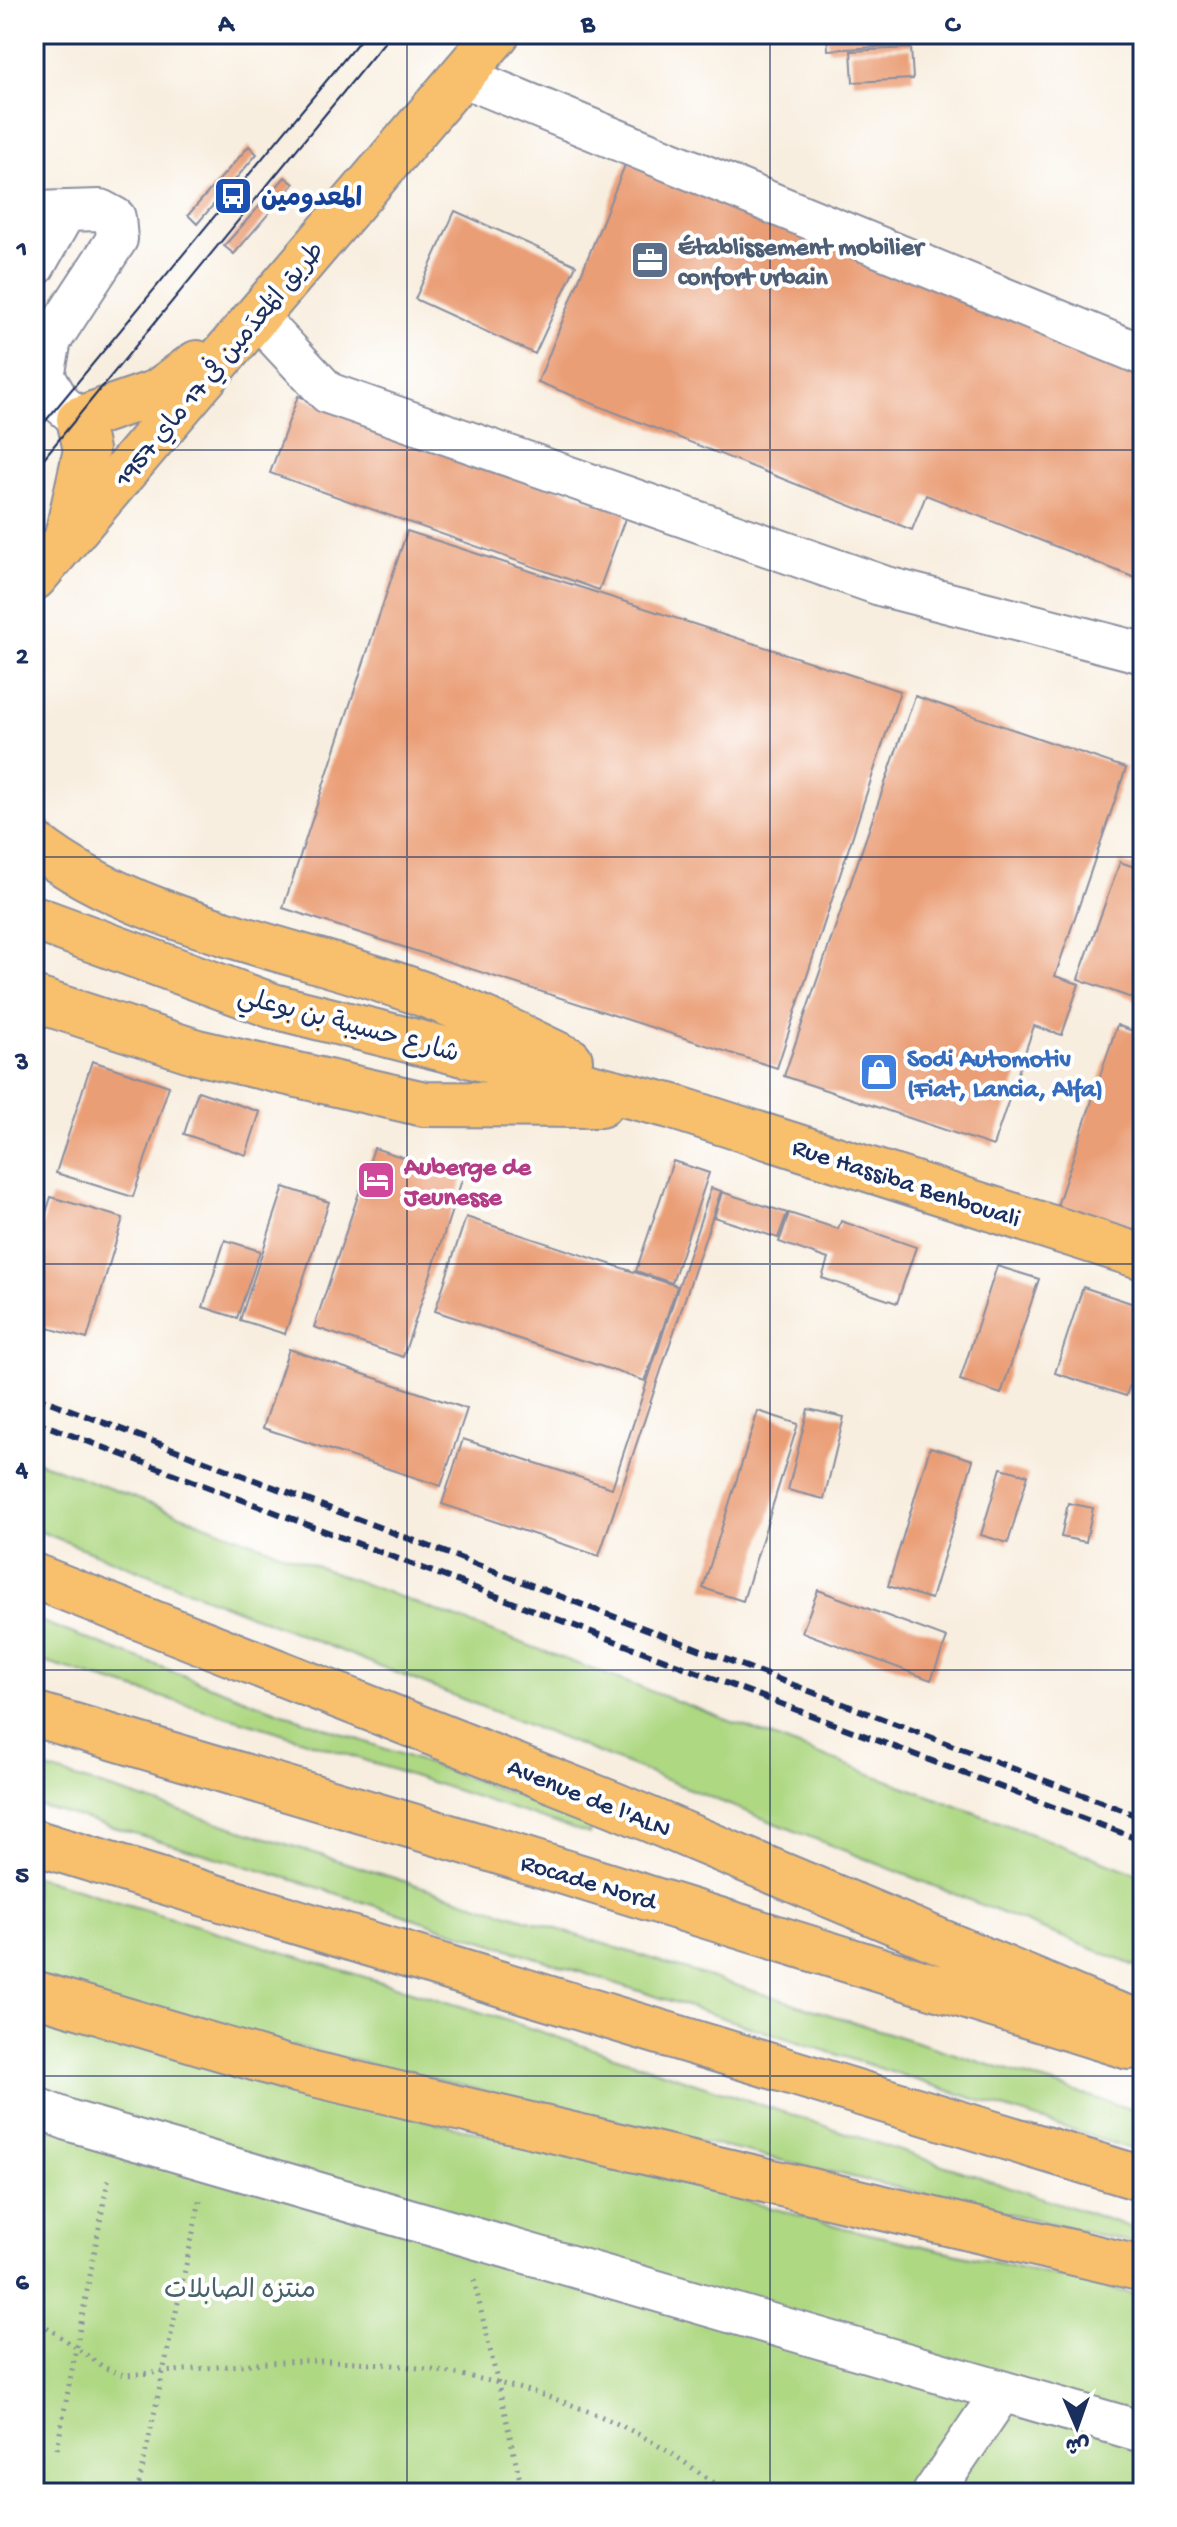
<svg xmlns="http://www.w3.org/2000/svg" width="1177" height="2527" viewBox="0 0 1177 2527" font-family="'Gochi Hand','Playpen Sans Arabic',sans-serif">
<rect width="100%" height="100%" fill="#fff"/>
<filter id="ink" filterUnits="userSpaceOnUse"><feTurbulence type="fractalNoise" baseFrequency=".0125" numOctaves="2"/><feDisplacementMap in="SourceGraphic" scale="16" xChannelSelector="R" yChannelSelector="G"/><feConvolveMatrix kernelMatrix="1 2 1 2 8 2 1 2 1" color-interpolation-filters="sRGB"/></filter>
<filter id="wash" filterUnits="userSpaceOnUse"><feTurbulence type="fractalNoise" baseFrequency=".006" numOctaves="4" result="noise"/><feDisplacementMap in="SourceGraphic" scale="32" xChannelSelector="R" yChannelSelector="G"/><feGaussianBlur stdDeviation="1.8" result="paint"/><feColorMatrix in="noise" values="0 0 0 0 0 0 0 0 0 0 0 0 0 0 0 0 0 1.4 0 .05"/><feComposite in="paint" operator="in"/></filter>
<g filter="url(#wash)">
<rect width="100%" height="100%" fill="#f8eedf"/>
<!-- green -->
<path fill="#afd883" stroke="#658470" stroke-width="2" d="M34 1460 1143 1876V1969L34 1529Z
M34 1619 272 1709 593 1822 589 1834 269 1729 34 1659Z
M34 1765 1143 2113V2153L307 1884 34 1804Z
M34 1876 496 2017 1143 2231V2245L293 2046 283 2086 615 2165 848 2229 1143 2296V2493H34Z"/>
<g id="blocks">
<!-- building -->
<path fill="#ea9e76" d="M827 34H912V45L828 50Z
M911 48 913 79 853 82 851 51Z
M249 146 257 154 197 224 188 215Z
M627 160 1143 366V581L926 495 912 530 538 382Z
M285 177 294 184 234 254 224 246Z
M455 211 576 265 535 354 415 299Z
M298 396 627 513 599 590 270 473Z
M407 531 900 691 777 1068 283 908Z
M915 696 1126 768 1055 976 1079 984 1062 1035 1034 1026 993 1146 784 1076Z
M1120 862 1143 870V1002L1078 979Z
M1117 1025 1143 1035V1248L1053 1218Z
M92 1061 169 1086 133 1197 56 1173Z
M198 1091 260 1112 246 1155 184 1134Z
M374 1148 463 1177 403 1357 314 1327Z
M673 1161 709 1173 672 1283 636 1271Z
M284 1187 329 1202 285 1334 240 1320Z
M711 1188 721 1191 599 1556 442 1504 463 1439 612 1488Z
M722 1192 787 1213 778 1238 714 1217Z
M51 1197 123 1218 87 1339 34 1324V1251Z
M789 1213 838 1229 841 1221 916 1247 897 1303 822 1278 828 1259 779 1242Z
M466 1217 677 1286 645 1381 435 1311Z
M225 1240 260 1251 237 1318 203 1307Z
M997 1266 1039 1279 1001 1394 960 1380Z
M1083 1287 1143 1307V1346L1126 1396 1055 1373Z
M289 1349 467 1409 441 1486 263 1428Z
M808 1409 844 1417 824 1499 788 1490Z
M758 1411 798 1424 743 1601 703 1588Z
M930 1447 973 1460 931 1599 888 1586Z
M1001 1468 1028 1475 1008 1543 981 1535Z
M1068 1503 1093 1508 1086 1542 1061 1537Z
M818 1590 947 1638 931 1680 802 1632Z"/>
</g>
</g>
<g filter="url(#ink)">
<use href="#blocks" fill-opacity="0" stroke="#8a8e9e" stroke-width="2"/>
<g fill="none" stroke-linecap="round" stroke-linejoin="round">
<!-- minor casing -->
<g stroke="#8a8e9e" stroke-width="44">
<path id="minor" d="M464 77 1143 355
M34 212 100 210 115 218 117 239 51 340 44 376 60 403 79 419
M34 267 64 214
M256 316 328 393 883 586 1143 653
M34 2107 71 2121 1143 2432
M933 2493 1001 2393"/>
</g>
<!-- major casing -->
<g stroke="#8a8e9e" stroke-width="48">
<path id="major" d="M67 536 86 450 79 419 157 392 197 363
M34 578 497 34
M34 843C136 926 313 951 436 999 482 1016 525 1039 570 1060
M34 918 273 1006 670 1106 1143 1257
M34 999 197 1052 424 1104 600 1105
M34 1993 288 2068 1143 2269"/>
</g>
<!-- highway casing -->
<g stroke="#8a8e9e" stroke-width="48">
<path id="highway" d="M34 1576 615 1805 1099 2008 1143 2023
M34 1714 480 1846 1129 2047
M34 1842 1143 2179"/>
</g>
<!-- path -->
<path stroke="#8a8e9e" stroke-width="5" stroke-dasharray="2 6" stroke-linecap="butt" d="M474 2280 523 2493
M34 2318 105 2368 124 2375C184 2371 245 2363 306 2361 417 2359 562 2387 657 2445 682 2459 704 2477 728 2493
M57 2449 109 2175
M139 2484 200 2200"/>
<!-- minor -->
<use href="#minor" stroke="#fff" stroke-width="40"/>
<!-- major -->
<use href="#major" stroke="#f8bf6c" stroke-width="44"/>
<!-- highway -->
<use href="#highway" stroke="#f8bf6c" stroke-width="44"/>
<!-- tram -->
<path stroke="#1b2f5e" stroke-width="2" d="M34 435 365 34
M34 470 391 34"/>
<!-- rail -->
<path stroke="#1b2f5e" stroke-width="6" stroke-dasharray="12 6" stroke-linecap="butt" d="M34 1396 1143 1818
M34 1421 1143 1841"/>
</g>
</g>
<!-- grid -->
<path fill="none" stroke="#1b2f5e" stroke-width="2" stroke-opacity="0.55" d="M407 34V2493M770 34V2493M34 450H1143M34 857H1143M34 1264H1143M34 1670H1143M34 2076H1143"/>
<!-- icons -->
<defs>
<g id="bus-square" transform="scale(2)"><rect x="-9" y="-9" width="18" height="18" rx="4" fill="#1a4fb4" stroke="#fff"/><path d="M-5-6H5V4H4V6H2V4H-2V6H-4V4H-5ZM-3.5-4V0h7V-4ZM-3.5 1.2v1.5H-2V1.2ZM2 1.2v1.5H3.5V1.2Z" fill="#fff"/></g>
<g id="office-square" transform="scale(2)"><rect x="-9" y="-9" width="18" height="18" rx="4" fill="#5c6f8a" stroke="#fff"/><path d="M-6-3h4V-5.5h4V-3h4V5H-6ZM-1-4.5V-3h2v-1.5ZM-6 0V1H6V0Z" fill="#fff"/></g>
<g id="shop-square" transform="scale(2)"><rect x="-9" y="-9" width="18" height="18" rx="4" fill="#3f7fe0" stroke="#fff"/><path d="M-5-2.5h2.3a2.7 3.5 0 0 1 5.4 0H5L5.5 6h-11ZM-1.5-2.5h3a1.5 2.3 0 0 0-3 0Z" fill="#fff"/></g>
<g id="hotel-square" transform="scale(2)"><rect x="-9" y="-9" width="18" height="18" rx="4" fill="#d1479c" stroke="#fff"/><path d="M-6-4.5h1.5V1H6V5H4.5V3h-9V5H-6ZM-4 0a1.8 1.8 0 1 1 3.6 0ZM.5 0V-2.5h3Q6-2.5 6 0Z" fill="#fff"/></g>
</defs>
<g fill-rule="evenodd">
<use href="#bus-square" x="233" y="196"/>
<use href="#office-square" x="650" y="260"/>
<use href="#shop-square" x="879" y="1072"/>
<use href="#hotel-square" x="376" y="1180"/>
</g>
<g text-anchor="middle" stroke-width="8" stroke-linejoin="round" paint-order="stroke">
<!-- transit labels -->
<g font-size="26" font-weight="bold" fill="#164399" stroke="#fff" text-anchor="start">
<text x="261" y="205">المعدومين</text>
</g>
<!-- service labels -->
<g font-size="26" font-weight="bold" fill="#4e5e75" stroke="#fff" text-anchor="start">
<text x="678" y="254">Établissement mobilier<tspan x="678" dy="30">confort urbain</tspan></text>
</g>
<!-- street labels -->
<g font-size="26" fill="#1b2f5e" stroke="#fff">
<text transform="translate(218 363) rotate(-50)" y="9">طريق المُعدَمين في 17 ماي 1957</text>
<text transform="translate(349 1023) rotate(15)" y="9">شارع حسيبة بن بوعلي</text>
<text transform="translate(907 1181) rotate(18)" y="9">Rue Hassiba Benbouali</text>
<text transform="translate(590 1796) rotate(22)" y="9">Avenue de l'ALN</text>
<text transform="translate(589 1880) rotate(17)" y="9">Rocade Nord</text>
</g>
<!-- shop labels -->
<g font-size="26" font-weight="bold" fill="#366cbe" stroke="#fff" text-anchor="start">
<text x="907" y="1066">Sodi Automotiv<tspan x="907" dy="30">(Fiat, Lancia, Alfa)</tspan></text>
</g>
<!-- hotel labels -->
<g font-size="26" font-weight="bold" fill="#b23c85" stroke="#fff" text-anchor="start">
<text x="404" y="1174">Auberge de<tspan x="404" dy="30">Jeunesse</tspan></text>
</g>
<!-- park labels -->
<g font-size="26" fill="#476269" stroke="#fff">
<text x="240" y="2297">منتزه الصابلات</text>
</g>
</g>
<!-- margin -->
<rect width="1177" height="2527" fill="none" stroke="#fff" stroke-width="88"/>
<!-- north arrow -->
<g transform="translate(1077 2427) rotate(178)" stroke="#ffffff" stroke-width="6" paint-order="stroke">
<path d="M0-6L14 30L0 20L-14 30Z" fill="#1b2f5e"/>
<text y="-12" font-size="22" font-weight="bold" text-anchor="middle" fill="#1b2f5e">ش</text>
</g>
<rect x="44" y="44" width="1089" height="2439" fill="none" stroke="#1b2f5e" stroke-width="3"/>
<g font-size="26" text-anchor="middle" font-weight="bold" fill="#1b2f5e">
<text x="226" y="31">A</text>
<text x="588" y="31">B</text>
<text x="952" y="31">C</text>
<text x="22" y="256">1</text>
<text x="22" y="663">2</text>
<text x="22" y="1069">3</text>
<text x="22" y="1476">4</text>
<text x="22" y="1882">5</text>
<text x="22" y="2289">6</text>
</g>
</svg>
